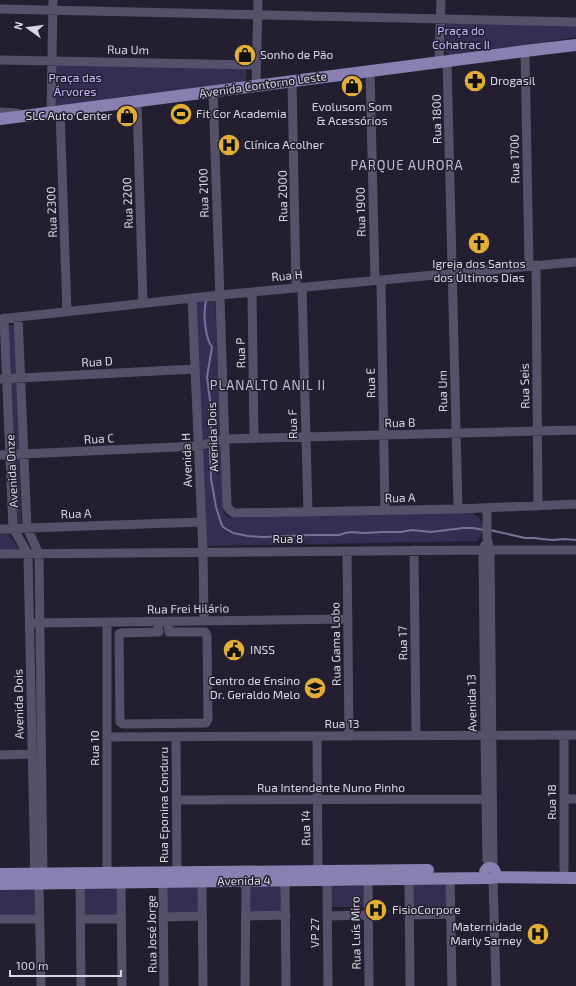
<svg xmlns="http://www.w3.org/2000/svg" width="576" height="986" viewBox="0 0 576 986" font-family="'Exo 2',sans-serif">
<rect width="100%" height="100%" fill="#231f30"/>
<!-- green -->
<path fill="#362d53" d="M446 23 576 25V37L528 45 482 50 449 55 445 51Z
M58 64 246 69C248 76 246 80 242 85L54 108 53 66Z
M215 298 223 509C224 514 226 516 230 518L470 512C484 518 486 529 477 541L207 546 195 300Z
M14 325 20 451H12L7 326Z
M14 458H19L21 523H15Z
M0 532H6L21 550H0Z
M365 881V907H330L329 882Z
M283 883V913L248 914V884Z
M412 884H448L449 912H412Z
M0 886H35L36 916H0Z
M83 886H118V916L83 915Z
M200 887V913L164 915V888Z"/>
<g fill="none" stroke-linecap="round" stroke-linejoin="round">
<!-- stream -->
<path stroke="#797099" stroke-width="2" d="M206 301C203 313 205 338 212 347L207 377 210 400 211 432 210 439
M210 446 211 479 216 507 221 523 223 527 233 533 248 536 263 537 310 535H339L345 533 352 532 363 533 383 532H401L412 530 431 532 463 528H473L484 530
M490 530 525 538H535L542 539 552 540 565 539 576 540"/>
<!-- minor -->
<path stroke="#56516a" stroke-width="9" d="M0 9 576 22
M525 51 529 266
M0 60 256 65
M447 61 458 509
M439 62 441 0
M370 71 375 280
M292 81 296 288
M256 86 258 0
M213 91 227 506C229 510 230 511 234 513L458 509 576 504
M137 102 143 303
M60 111 67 312
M0 112 17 113
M51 113 53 0
M536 265 538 506
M381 280 385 510
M302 287 308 512
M252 292 254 438
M192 298 203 552 204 621
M18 317 27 528 39 554 43 879
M4 318 13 528 28 554 35 880
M0 319 220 295 576 262
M0 379 195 369
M0 455 198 446 225 439 576 430
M487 508V538L490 550 493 869
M0 529 201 522
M485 545 483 550 485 735 487 860
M414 550 416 736
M347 551 349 736
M0 554 483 550H576
M35 623 348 619
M158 626 159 632 121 633 119 634 120 722 123 724 206 723 208 719 207 636 205 632H169L168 625
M317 736 318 871
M107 737 576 735
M176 737 177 872
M0 755 32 754
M564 799H576
M176 800 491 799
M564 870V735
M107 873V622
M450 878 452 986
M493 878 496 986
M368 879 369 986
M409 879 410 986
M285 880 286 986
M327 880 328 986
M202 881 203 986
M121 882 122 986
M163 882 164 986
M39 883 41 986
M80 883 81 986
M409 915 451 914
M246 916 286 915
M327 916 368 915
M163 917 202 916
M0 919H40
M80 919H121
M245 986 246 881"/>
<!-- major -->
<path stroke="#8a7fb1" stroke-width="12" d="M0 119 525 51 576 45
M485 873a5 5 0 1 1 10 0a5 5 0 1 1-10 0Z
M0 874 428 870
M494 877 576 878
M0 884 487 878"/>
</g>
<!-- icons -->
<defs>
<g id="shop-disc" transform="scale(1.15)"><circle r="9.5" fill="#e3ae35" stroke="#231f30"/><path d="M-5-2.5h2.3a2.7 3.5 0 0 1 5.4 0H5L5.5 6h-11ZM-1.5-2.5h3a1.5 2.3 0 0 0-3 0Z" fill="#111"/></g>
<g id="pharmacy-disc" transform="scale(1.15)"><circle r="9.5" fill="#e3ae35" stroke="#231f30"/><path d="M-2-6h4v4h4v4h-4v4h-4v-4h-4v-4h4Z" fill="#111"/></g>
<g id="stadium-disc" transform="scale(1.15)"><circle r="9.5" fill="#e3ae35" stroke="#231f30"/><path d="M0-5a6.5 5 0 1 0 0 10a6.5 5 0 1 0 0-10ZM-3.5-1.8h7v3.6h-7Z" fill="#111"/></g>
<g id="hospital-disc" transform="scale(1.15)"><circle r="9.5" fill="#e3ae35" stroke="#231f30"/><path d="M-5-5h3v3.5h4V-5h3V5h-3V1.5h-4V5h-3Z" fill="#111"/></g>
<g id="church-disc" transform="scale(1.15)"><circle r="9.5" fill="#e3ae35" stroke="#231f30"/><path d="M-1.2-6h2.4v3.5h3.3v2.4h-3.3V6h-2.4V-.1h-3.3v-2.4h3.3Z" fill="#111"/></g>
<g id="civic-disc" transform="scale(1.15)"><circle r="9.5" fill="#e3ae35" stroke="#231f30"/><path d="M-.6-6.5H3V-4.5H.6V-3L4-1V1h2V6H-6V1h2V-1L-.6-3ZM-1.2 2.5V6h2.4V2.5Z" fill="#111"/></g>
<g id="school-disc" transform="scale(1.15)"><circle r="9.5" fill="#e3ae35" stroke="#231f30"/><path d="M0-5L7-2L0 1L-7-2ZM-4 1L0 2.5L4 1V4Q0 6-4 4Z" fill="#111"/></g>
</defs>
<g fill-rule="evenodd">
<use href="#shop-disc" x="245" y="55"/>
<use href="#pharmacy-disc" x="475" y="81"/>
<use href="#shop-disc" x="352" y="86"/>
<use href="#stadium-disc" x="181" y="114"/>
<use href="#shop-disc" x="127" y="116"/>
<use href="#hospital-disc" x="229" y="145"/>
<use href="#church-disc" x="479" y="243"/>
<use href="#civic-disc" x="234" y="650"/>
<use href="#school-disc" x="315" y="688"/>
<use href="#hospital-disc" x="376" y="910"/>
<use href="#hospital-disc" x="538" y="934"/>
</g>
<g text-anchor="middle" stroke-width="3" stroke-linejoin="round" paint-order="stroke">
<!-- park labels -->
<g font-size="12" fill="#c5b7fa" stroke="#231f30">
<text x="461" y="35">Praça do<tspan x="461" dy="14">Cohatrac II</tspan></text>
<text x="75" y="82">Praça das<tspan x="75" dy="14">Árvores</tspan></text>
</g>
<!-- street labels -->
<g font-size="12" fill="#d7d6e1" stroke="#231f30">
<text transform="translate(128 50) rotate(1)" y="4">Rua Um</text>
<text transform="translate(263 85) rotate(-8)" y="4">Avenida Contorno Leste</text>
<text transform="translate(437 119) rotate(-91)" y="4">Rua 1800</text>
<text transform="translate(515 159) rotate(-91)" y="4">Rua 1700</text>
<text transform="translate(204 193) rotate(-92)" y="4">Rua 2100</text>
<text transform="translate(283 196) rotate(-91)" y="4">Rua 2000</text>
<text transform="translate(128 203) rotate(-92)" y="4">Rua 2200</text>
<text transform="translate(52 212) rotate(-92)" y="4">Rua 2300</text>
<text transform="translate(361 212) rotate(-91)" y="4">Rua 1900</text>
<text transform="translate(287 276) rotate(-5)" y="4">Rua H</text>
<text transform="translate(241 353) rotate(-91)" y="4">Rua P</text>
<text transform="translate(97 362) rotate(-3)" y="4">Rua D</text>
<text transform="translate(371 383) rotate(-91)" y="4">Rua E</text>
<text transform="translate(525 386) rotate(-91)" y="4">Rua Seis</text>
<text transform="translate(443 391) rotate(-91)" y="4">Rua Um</text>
<text transform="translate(400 423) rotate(-1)" y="4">Rua B</text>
<text transform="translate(293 424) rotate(-92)" y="4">Rua F</text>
<text transform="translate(213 437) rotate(-92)" y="4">Avenida Dois</text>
<text transform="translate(99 439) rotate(-3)" y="4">Rua C</text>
<text transform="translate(187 460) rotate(-92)" y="4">Avenida H</text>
<text transform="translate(12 471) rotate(-93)" y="4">Avenida Onze</text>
<text transform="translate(400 498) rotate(-1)" y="4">Rua A</text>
<text transform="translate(76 514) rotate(-2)" y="4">Rua A</text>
<text x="288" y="543">Rua 8</text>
<text transform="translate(188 609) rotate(-1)" y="4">Rua Frei Hilário</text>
<text transform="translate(403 643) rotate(-91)" y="4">Rua 17</text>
<text transform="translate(336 644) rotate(-91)" y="4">Rua Gama Lobo</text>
<text transform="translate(472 703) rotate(-91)" y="4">Avenida 13</text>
<text transform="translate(19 704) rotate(-91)" y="4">Avenida Dois</text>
<text x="342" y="728">Rua 13</text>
<text transform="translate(95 748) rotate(-90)" y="4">Rua 10</text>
<text x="331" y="792">Rua Intendente Nuno Pinho</text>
<text transform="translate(552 802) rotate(-90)" y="4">Rua 18</text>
<text transform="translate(164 805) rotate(-90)" y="4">Rua Eponina Conduru</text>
<text transform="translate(306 828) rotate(-91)" y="4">Rua 14</text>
<text transform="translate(244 881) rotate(-1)" y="4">Avenida 4</text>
<text transform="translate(315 933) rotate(-90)" y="4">VP 27</text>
<text transform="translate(356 933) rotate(-91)" y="4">Rua Luís Miro</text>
<text transform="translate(152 934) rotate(-91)" y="4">Rua José Jorge</text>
</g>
<!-- poi labels -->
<g font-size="12" fill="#d7d6e1" stroke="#231f30" text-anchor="start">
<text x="260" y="59">Sonho de Pão</text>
<text x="490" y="85">Drogasil</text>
<text x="352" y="111" text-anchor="middle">Evolusom Som<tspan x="352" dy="14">&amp; Acessórios</tspan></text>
<text x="196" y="118">Fit Cor Academia</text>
<text x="112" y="120" text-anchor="end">SLC Auto Center</text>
<text x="244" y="149">Clínica Acolher</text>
<text x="479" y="268" text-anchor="middle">Igreja dos Santos<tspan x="479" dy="14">dos Últimos Dias</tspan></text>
<text x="250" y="654">INSS</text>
<text x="300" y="685" text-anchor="end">Centro de Ensino<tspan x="300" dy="14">Dr. Geraldo Melo</tspan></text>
<text x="392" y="914">FisioCorpore</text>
<text x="522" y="931" text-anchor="end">Maternidade<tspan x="522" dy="14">Marly Sarney</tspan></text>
</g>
<!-- neighbourhood labels -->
<g font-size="13" letter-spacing="1" fill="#c1bed4" stroke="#231f30">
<text x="407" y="170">PARQUE AURORA</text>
<text x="268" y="390">PLANALTO ANIL II</text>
</g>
</g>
<!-- north arrow -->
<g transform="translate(28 28) rotate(284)" stroke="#231f30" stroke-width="3" paint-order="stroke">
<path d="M0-3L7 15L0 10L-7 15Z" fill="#d7d6e1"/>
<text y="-6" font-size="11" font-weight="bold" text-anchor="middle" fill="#d7d6e1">N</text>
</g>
<!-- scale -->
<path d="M10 970v6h111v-6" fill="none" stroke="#d7d6e1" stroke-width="2"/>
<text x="16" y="970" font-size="12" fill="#d7d6e1" stroke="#231f30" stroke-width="3" paint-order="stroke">100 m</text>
</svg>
